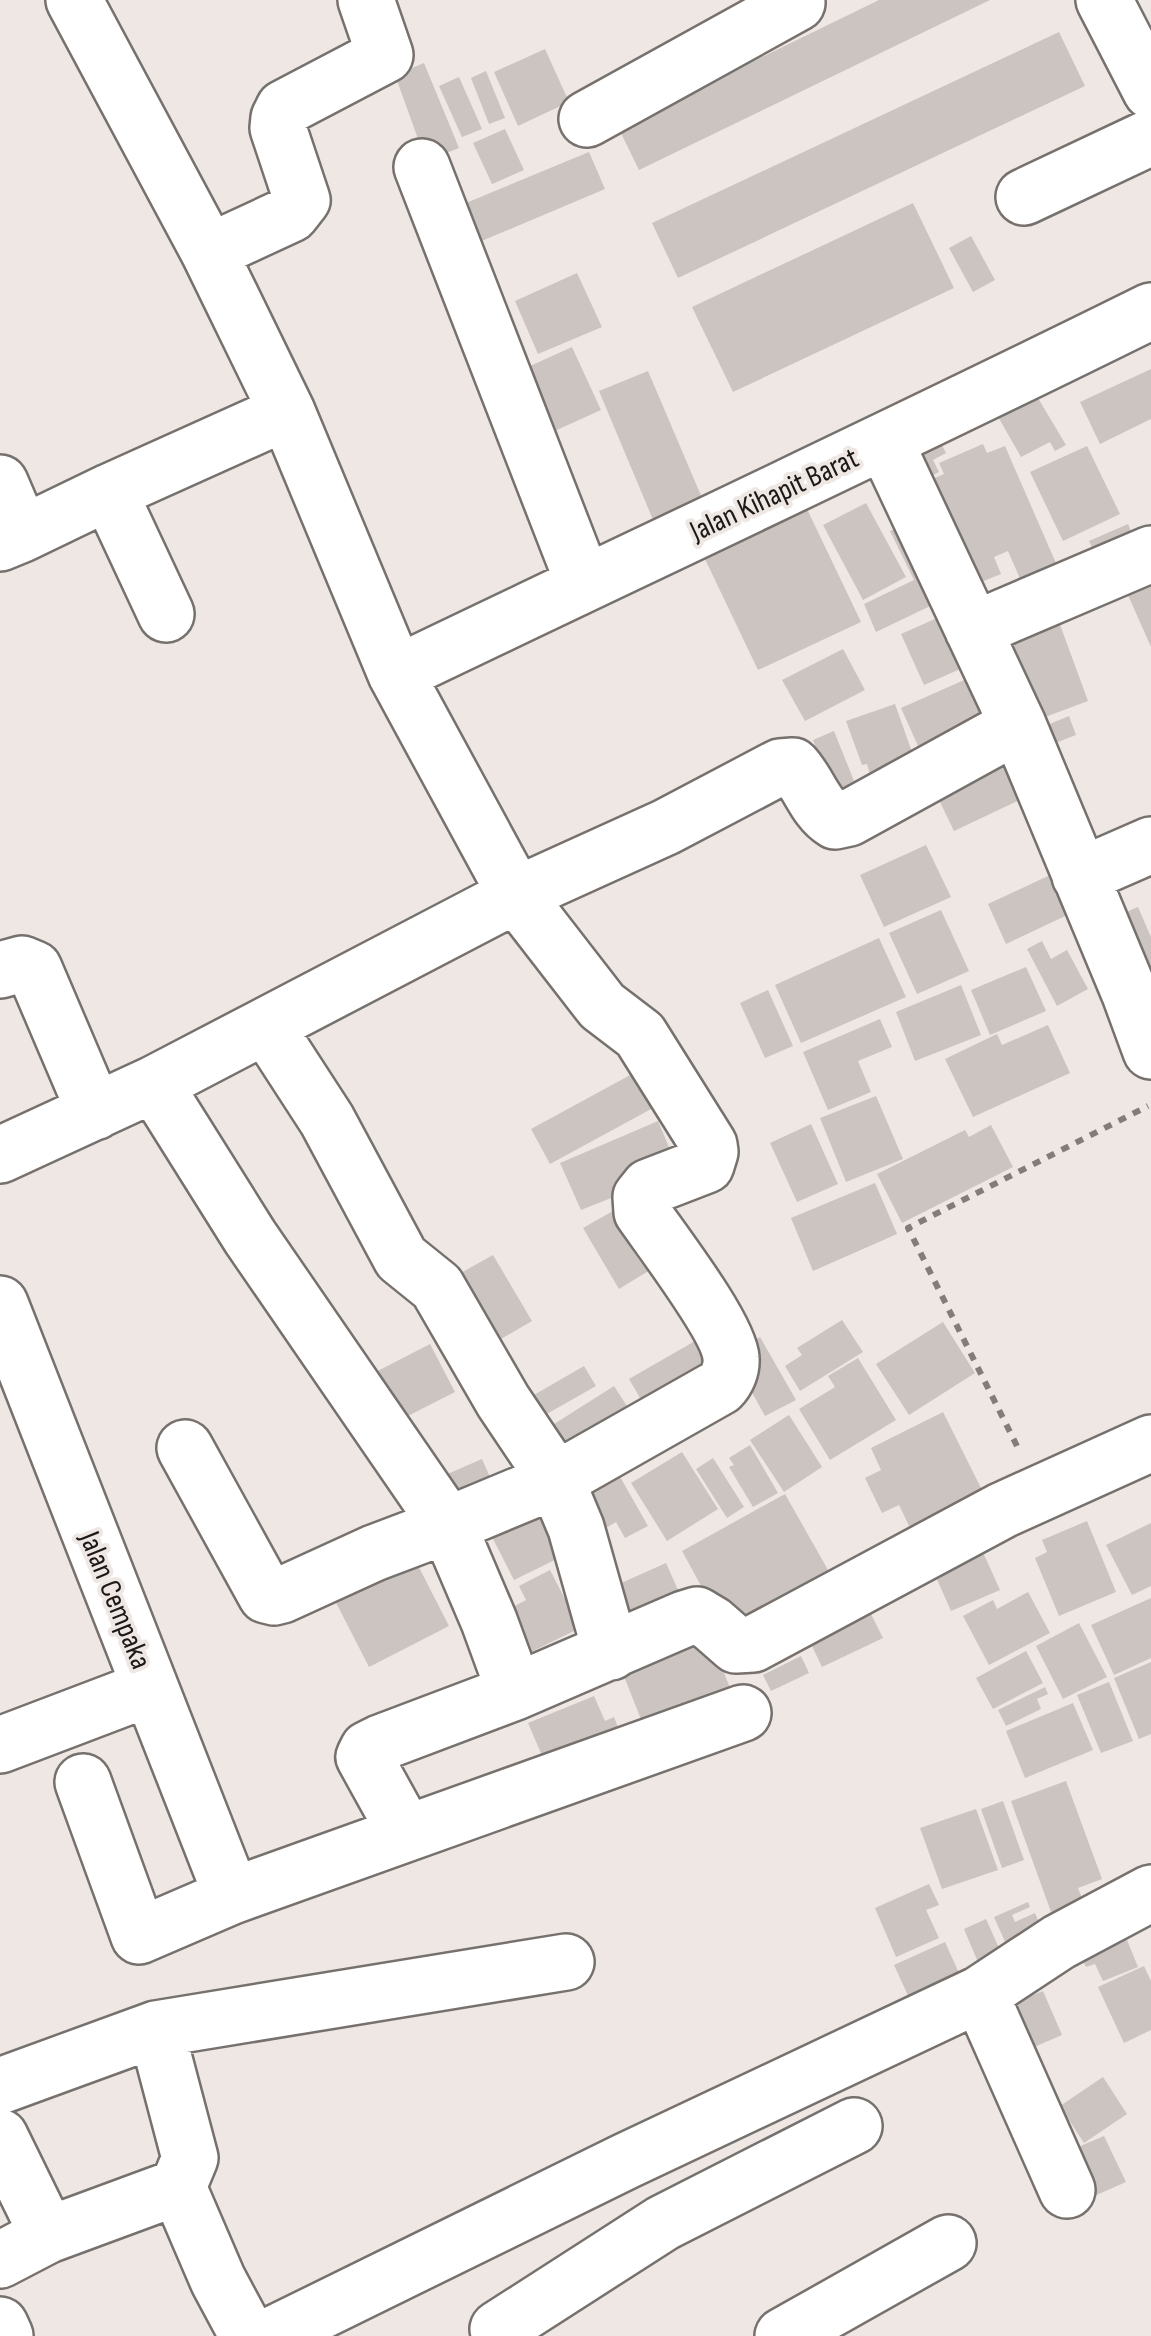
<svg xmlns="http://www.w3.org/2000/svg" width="1151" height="2336" viewBox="0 0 1151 2336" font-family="'Sofia Sans Condensed',sans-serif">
<rect width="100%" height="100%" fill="#eee7e3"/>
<!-- building -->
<path fill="#cbc4c1" d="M879 0H990L639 170 618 127Z
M1059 32 1085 86 678 278 652 223Z
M545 49 569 102 518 126 494 72Z
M424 63 459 148 426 161 395 75Z
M486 71 505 118 489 124 471 78Z
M459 77 482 129 462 137 439 86Z
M505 129 524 170 492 184 473 143Z
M589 152 605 189 458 251 442 213Z
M913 203 954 288 733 392 692 307Z
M971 236 995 280 973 292 949 248Z
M577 273 602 327 538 354 515 301Z
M572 347 601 410 537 439 508 376Z
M1151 369V419L1100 444 1080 402Z
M648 371 708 512 659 534 599 391Z
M1035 393 1066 445 1055 451 1050 442 1021 457 997 415Z
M940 441 946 453 933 460 939 472 913 486 900 461Z
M983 444 987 453 1005 446 1062 577 1021 581 1008 551 994 557 1001 574 971 586 925 482 944 474 939 463Z
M1087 446 1120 514 1063 541 1030 472Z
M866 503 906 577 863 600 823 525Z
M807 509 861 622 758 670 704 557Z
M914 520 951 596 876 632 864 604 914 580 890 531Z
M1128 524 1138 548 1100 565 1089 541Z
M1151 564V647L1120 577Z
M944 615 967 666 924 685 901 634Z
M1059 622 1088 701 1021 726 992 647Z
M843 649 865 690 805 721 782 680Z
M971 677 993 727 923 757 901 708Z
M895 704 918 769 873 784 867 764 862 765 846 721Z
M1069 716 1076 735 1032 752 1025 734Z
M834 731 858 791 837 799 813 740Z
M1003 744 1028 796 954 831 929 779Z
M926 845 951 897 884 927 860 875Z
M1061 870 1080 909 1006 944 988 904Z
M1138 907 1151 937V967L1127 978 1103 922Z
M941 910 969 971 917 994 889 933Z
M879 938 906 997 801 1043 775 985Z
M1042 941 1051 959 1067 950 1088 989 1057 1006 1027 949Z
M1026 967 1046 1011 990 1035 971 990Z
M961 985 981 1035 915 1061 896 1012Z
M768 990 793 1046 765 1058 740 1003Z
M880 1019 892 1047 858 1061 871 1092 828 1110 803 1052Z
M1048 1025 1070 1073 973 1117 945 1059 997 1034 1002 1045Z
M634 1073 653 1108 550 1164 531 1129Z
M876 1096 903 1159 846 1182 820 1118Z
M658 1121 679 1171 581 1210 560 1163Z
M811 1124 838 1184 797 1202 770 1143Z
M991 1125 1013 1167 902 1223 877 1174 965 1130 969 1137Z
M875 1183 897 1234 813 1271 791 1218Z
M620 1207 655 1267 619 1289 583 1228Z
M493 1255 532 1321 489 1346 450 1279Z
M842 1320 863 1352 800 1391 785 1366 802 1355 797 1348Z
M943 1322 975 1373 909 1415 876 1364Z
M760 1337 796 1400 765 1416 731 1354Z
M695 1341 716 1378 650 1415 629 1379Z
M430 1344 455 1392 394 1423 370 1375Z
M858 1358 896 1420 830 1460 799 1409 835 1387 828 1376Z
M584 1366 596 1386 538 1419 527 1399Z
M614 1386 636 1420 572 1460 551 1426Z
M943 1412 986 1498 913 1534 899 1505 882 1513 865 1478 881 1470 871 1448Z
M789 1415 822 1467 784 1492 750 1440Z
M750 1445 778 1493 753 1507 729 1467 734 1465 729 1458Z
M682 1452 718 1509 667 1541 631 1483Z
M713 1458 744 1507 727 1518 696 1469Z
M482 1459 501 1502 455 1522 436 1479Z
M615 1468 648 1526 625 1538 616 1522 596 1534 572 1491Z
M785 1494 832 1577 728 1635 682 1551Z
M541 1497 569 1553 514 1580 486 1525Z
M1087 1521 1116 1592 1059 1616 1035 1558 1047 1552 1042 1540Z
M1151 1523V1586L1132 1595 1106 1545Z
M976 1537 1000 1590 951 1611 928 1559Z
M407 1544 449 1626 369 1667 327 1585Z
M666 1563 687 1610 621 1639 601 1592Z
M550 1570 580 1628 529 1653 507 1610 526 1600 519 1586Z
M1028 1592 1050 1633 989 1665 963 1616 993 1600 997 1609Z
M862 1596 883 1638 822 1667 802 1625Z
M1151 1598V1658L1114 1675 1091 1625Z
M704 1622 732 1693 644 1727 616 1656Z
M1079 1623 1107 1677 1063 1699 1036 1646Z
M1026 1651 1043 1683 993 1709 976 1678Z
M801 1656 809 1673 771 1691 763 1675Z
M1151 1662V1734L1139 1739 1114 1678Z
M1109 1682 1133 1741 1101 1753 1077 1695Z
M1045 1687 1048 1694 1037 1699 1041 1709 1006 1726 998 1710Z
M594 1696 605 1721 614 1717 624 1743 550 1774 528 1723Z
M1073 1703 1093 1750 1025 1778 1006 1731Z
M1066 1781 1102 1879 1078 1888 1083 1901 1051 1912 1011 1801Z
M1003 1801 1024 1860 1002 1868 981 1809Z
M976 1809 998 1870 942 1889 920 1828Z
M929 1884 939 1905 926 1910 939 1938 896 1957 875 1908Z
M1028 1902 1030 1907 1012 1915 1015 1922 1035 1913 1049 1946 1014 1962 994 1917Z
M986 1919 1003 1957 980 1967 964 1929Z
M1127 1940 1138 1967 1103 1981 1095 1964 1086 1967 1082 1959Z
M945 1942 968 1993 917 2015 894 1965Z
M1144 1966 1151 1981V2030L1124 2043 1098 1987Z
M1043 1991 1062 2035 1025 2051 1006 2006Z
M1103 2077 1127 2114 1084 2143 1060 2106Z
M1104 2136 1126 2182 1085 2200 1064 2153Z"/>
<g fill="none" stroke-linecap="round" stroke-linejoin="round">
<!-- minor casing -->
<g stroke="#77716d" stroke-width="60">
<path id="minor" d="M74 0 209 252 287 412 396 674 516 895 602 1006 640 1035 709 1145 710 1152 706 1165 649 1187 641 1197 642 1212C662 1241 729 1328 731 1358 732 1369 727 1380 720 1387L556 1480 448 1525 374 1553 282 1595 274 1597 266 1595 185 1448
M1104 0 1151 91
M587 119 797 3
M422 167 584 584
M1024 197 1151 137
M209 252 291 214 302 200 278 128 279 118 284 108 385 55 366 0
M885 442 1018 725 1130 994 1151 1051
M0 483 22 534 0 543
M109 492 166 614
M22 534 109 492 287 412
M973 630 1151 554
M396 674C648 553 901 435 1151 311
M1080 876 1151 845
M0 970 22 964 34 969 95 1112
M266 1026 327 1120 401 1258 437 1287 503 1401 556 1480 576 1528 611 1652
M154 1084 250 1237 448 1525 489 1621 515 1692
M0 1155 154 1084 516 895 666 827 780 767 793 766C809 783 815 809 835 821L849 818 1018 725
M0 1304 232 1896
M0 1745 150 1688
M83 1782 139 1936 232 1896 743 1713
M406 1833 364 1757 368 1749 380 1743 515 1692 684 1619 697 1615 712 1624 736 1645 753 1644 1003 1510 1151 1443
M980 1994 1059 1942 1151 1893
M156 2029 190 2158 178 2187
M0 2086 156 2029 566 1962
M0 2137 48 2235
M178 2187 218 2280 248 2336
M0 2260 48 2235 178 2187
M0 2325 5 2336
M498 2329 663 2223 854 2126
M270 2336 626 2161 980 1994 1067 2190
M783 2336 948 2243"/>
</g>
<!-- path -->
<path stroke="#827d7a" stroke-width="6" stroke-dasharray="8 8" stroke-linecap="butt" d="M1017 1446 908 1228 1148 1106"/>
<!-- minor -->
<use href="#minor" stroke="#fff" stroke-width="55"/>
</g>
<g text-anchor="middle" stroke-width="8" stroke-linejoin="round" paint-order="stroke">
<!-- street labels -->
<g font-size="30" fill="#1b1817" stroke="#eee7e3">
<text transform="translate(774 494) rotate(-25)" y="10">Jalan Kihapit Barat</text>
<text transform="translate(116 1600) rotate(68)" y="10">Jalan Cempaka</text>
</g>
</g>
</svg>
